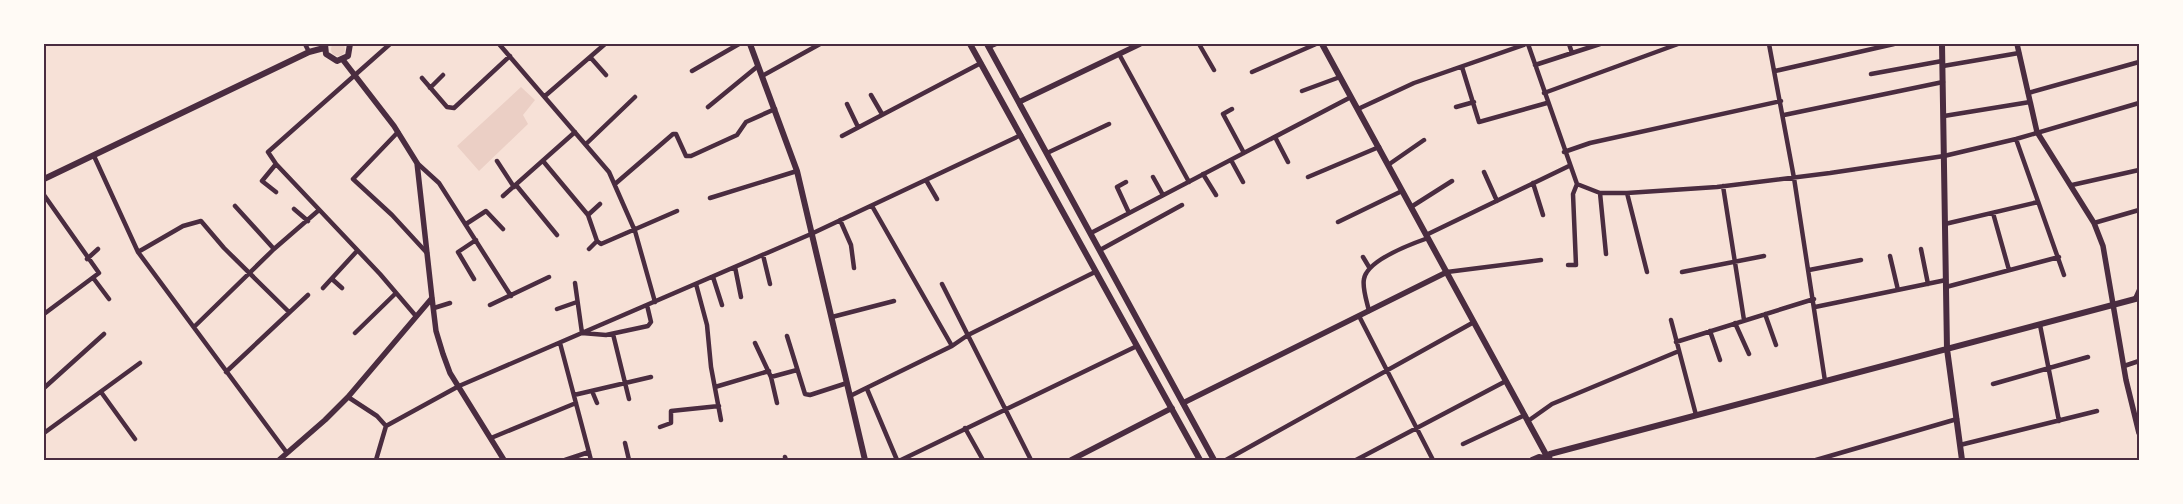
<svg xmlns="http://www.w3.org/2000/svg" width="2183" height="504" viewBox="0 0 2183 504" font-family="Poppins,sans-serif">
<rect width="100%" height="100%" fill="#f7e1d7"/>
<!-- green -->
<path fill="#ebcfc5" d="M331 49a7 7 0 1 1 14 0a7 7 0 1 1-14 0Z
M521 87 535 100 523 115 528 124 479 171 457 146Z"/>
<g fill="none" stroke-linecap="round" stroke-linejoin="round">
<!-- minor -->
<path stroke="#4a2c40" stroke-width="4.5" d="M305 44 309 52
M390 44 268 152 276 164 380 274 415 315
M499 44 609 172 635 231 655 302
M1199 44 1214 70
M1528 44 1577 184 1600 193H1627L1717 187 1830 173 1944 156 2016 139 2139 103
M1569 44 1572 53
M1769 44 1794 178 1825 381
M989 47 996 44
M1119 54 1189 182
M591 58 606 75
M1535 65 1600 44
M1943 66 2019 53
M1462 67 1479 122 1547 103
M692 71 739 44
M1775 71 1894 44
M1252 72 1316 44
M1871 74 1942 61
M762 76 820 44
M422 78 447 107 454 108 510 56
M430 88 443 75
M1302 91 1340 77
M1544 93 1678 44
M2028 93 2139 62
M871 95 882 114
M545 96 605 44
M847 104 858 127
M708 107 758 66
M1456 107 1474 102
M1232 109 1223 114 1244 153
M1358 109 1414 83 1526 44
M1784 115 1943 82
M1944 116 2030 102
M398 132 353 179 392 215 427 253
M842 136 981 63
M1275 137 1288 162
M2016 139 2064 275
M587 143 635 97
M1564 152 1590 143 1781 101
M1047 153 1109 124
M94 156 138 252 287 453
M1231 160 1243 182
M497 161 514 187
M543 161 588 215 597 241 601 244 677 211
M417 163 439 183 511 296
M1388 165 1424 140
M1484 172 1497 201
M1203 174 1216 195
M1153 177 1163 195
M1308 177 1379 147
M926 180 937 199
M1126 182 1117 187 1129 213
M1533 183 1543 215
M615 184 673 134H676L686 156H691L737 135 746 122 775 109
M516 185 557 235
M2072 185 2139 170
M1723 186 1744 320
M276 192 262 181 276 164
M1600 193 1606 254
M1627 193 1647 272
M44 195 99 273 44 314
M503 196 575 132
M710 198 797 171
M235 206 274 249 319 210
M1411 207 1452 181
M294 209 308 221
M1993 213 2009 270
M588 215 600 204
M840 220 851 245 854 268
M1338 222 1402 191
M2094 223 2139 210
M466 224 486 211 503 229
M1945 224 2038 202
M1091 233 1351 97
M1426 235 1569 166
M589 249 597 241
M1921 249 1928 284
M1100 250 1182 205
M138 252 183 226 201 221 224 248 289 312
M763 255 770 284
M1890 256 1898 290
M1363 257 1369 267
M87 259 98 249
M1568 265H1576L1573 194 1577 184
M735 267 741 297
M1809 270 1861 260
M1447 272 1541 260
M1682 272 1764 256
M713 277 722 305
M94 279 109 299
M332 279 342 288
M474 279 458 252 476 240
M575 283 582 333 606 335 648 326 651 322 647 305
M696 284 707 325 711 367 721 420
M942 284 1031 460
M1946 287 2059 257
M323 288 357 251
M2135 299 2139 290
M490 305 549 277
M1815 307 1946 280
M434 308 450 303
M557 309 577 302
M1369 311C1367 302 1362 288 1364 279 1367 260 1411 244 1428 238
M1765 314 1776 345
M1359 316 1433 460
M832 317 894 301
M1671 320 1696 415
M1735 323 1749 354
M2040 325 2059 421
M194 327 274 249
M1710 331 1720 360
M355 333 396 293
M613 334 629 399
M787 336 805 394 810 395 847 383
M1676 342 1814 299
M560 343 591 460
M755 343 771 377 797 370
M952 346 968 335 1095 272
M2124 366 2139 361
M226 372 308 295
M771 377 777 403
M1993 384 2088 357
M715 387 769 371
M44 388 104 334
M867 389 897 460
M592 391 597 403
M101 392 135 439
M574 395 651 377
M850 396 952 346 872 206
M348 397 377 416 386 426
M1528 421 1552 404 1679 351
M660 427 671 423V411L719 406
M965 428 983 460
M44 433 140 363
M491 438 576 403
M625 443 629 460
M1463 444 1525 415
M1960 445 2097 411
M785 457 786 460
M376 460 386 426 459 386 811 234 1021 135
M565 460 589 452
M901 460 1137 346
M1226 460 1474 322
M1356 460 1506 381
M1816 460 1957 419"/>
<!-- tertiary -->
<path stroke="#4a2c40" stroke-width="5.5" d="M2017 44 2037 132 2094 223 2103 246 2126 380 2139 433
M343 60 394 126 417 163 432 298 436 331 443 354 450 373 504 460
M1019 102 1140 44
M1183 403 1447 272
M279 460 325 420 348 397 432 298
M1071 460 1172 408"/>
<!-- secondary -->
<path stroke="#4a2c40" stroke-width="6" d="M325 44 326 54 337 61 348 56 350 44
M750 44 797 171 865 460
M970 44 1200 460
M987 44 1214 460
M1322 44 1549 460
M1942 44 1947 349 1962 460
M44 179 309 52 324 48
M1532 460 1539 457 1549 459 1550 454 2139 298"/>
</g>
<!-- border -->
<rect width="2183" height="504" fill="none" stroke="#fffaf5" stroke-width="90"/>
<rect x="45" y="45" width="2093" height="414" fill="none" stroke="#4a2c40" stroke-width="2"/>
</svg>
